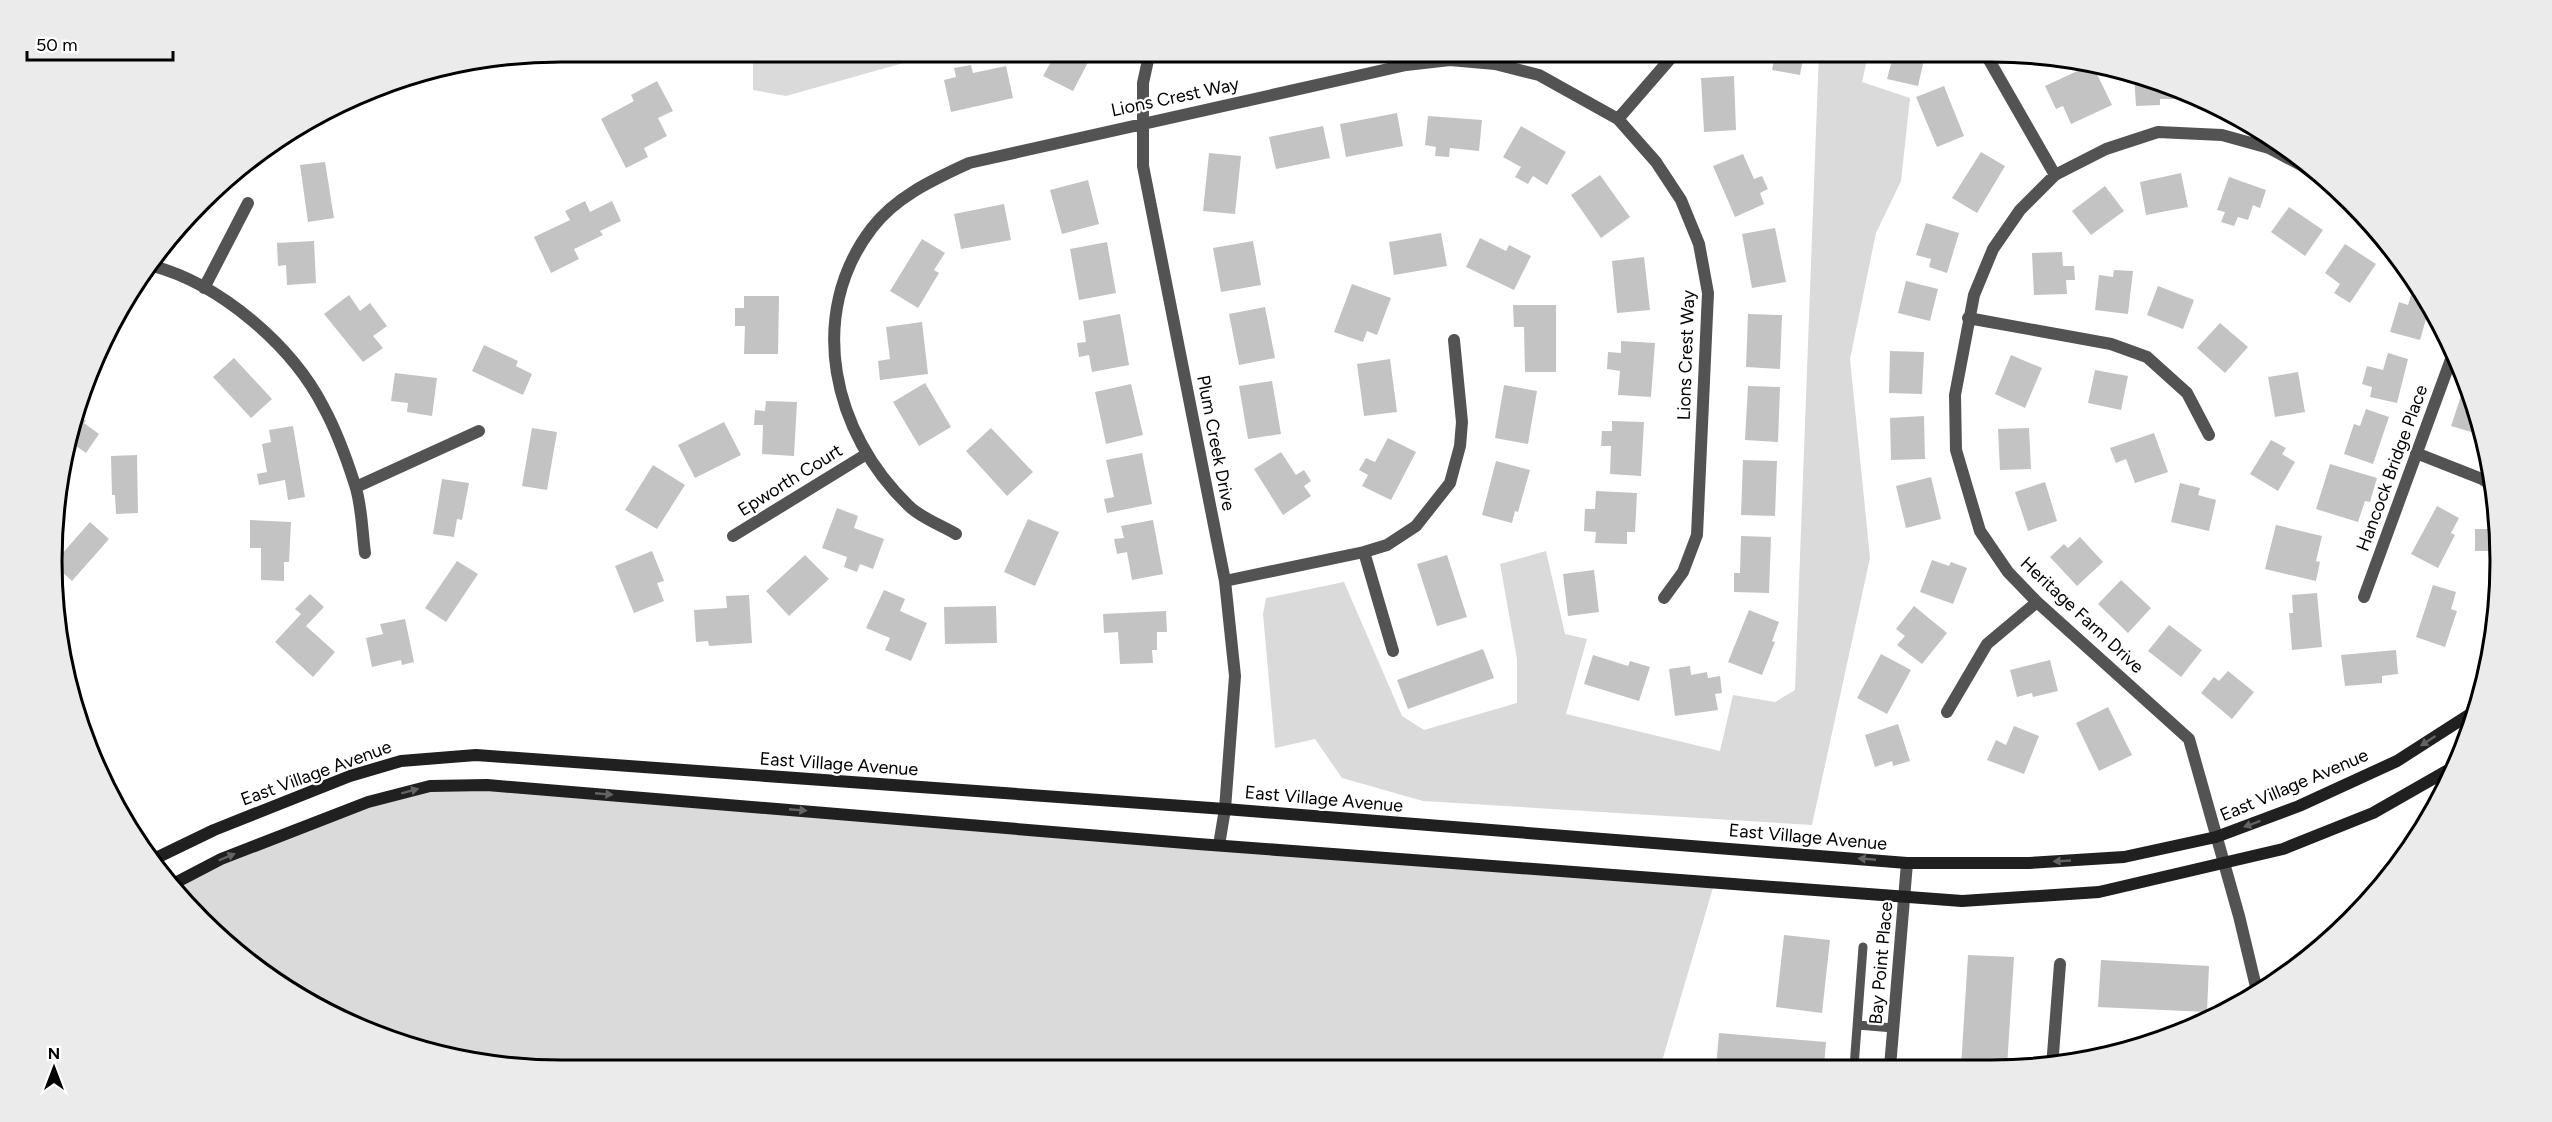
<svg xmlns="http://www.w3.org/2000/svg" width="2552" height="1122" viewBox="0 0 2552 1122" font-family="Figtree,sans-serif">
<rect width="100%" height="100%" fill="#fff"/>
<!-- green -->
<path fill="#dadada" d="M753 51H946L786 96 753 90Z
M1819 51H1869L1862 82 1910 98 1901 181 1876 233 1850 359 1870 558 1812 825 1423 801 1342 778 1315 739 1275 748 1263 614 1266 598 1344 582 1402 716 1424 730 1517 703V659L1500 564 1546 551 1565 634 1587 639 1566 714 1720 751 1733 695 1775 702 1795 690Z
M430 786 1715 881 1660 1068 561 1071 397 1044 306 1003 225 945 175 883 221 859Z"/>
<!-- building -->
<path fill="#c3c3c3" d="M1057 51H1094L1073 91 1043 76Z
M1776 51H1804L1800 75 1772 70Z
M1881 51H1926L1918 86 1887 79 1892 60 1879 58Z
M971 65 973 73 1006 66 1013 98 951 112 944 80 956 77 954 68Z
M2086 67 2094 68 2112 105 2071 124 2063 106 2056 109 2045 86Z
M2134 75 2155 78 2181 90V99H2160V105L2136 106Z
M1734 76 1736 130 1704 132 1701 78Z
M657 81 673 111 658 118 667 136 644 148 648 157 626 168 601 119 634 101 631 95Z
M1944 86 1964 136 1937 147 1916 97Z
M1397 113 1403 146 1346 157 1340 124Z
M1428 116 1482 120 1479 151 1450 148 1449 157 1435 156 1436 147 1425 145Z
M300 124 298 139 281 137Z
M1323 126 1330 158 1276 169 1269 137Z
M1521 126 1566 152 1547 185 1533 176 1528 184 1515 177 1521 167 1503 157Z
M1981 152 2005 166 1977 213 1952 198Z
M1209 153 1241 156 1235 214 1203 211Z
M1743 154 1754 179 1762 176 1768 189 1760 193 1764 204 1735 217 1713 166Z
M325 162 334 218 308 222 300 165Z
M2181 173 2188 207 2146 215 2140 182Z
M1600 175 1630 217 1601 238 1571 195Z
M2229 177 2266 190 2260 208 2253 205 2248 220 2238 217 2234 226 2221 222 2225 212 2217 210Z
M1088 180 1099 224 1062 234 1050 190Z
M2105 186 2124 211 2091 235 2072 211Z
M585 201 590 212 612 201 621 221 600 231 603 235 574 249 579 259 551 273 534 237 570 220 565 211Z
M1004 204 1011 240 961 249 954 214Z
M2289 207 2323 230 2305 256 2271 232Z
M1926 223 1959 233 1947 273 1929 267 1931 259 1916 255Z
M1775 228 1786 282 1752 288 1742 234Z
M1441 233 1447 266 1394 275 1389 242Z
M1480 238 1506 251 1509 245 1531 256 1514 290 1466 267Z
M922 239 945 253 934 270 939 273 918 308 890 291Z
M314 241 316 283 287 285 286 265 278 266 277 243Z
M1253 241 1261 285 1221 292 1213 248Z
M1107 242 1116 293 1079 300 1070 249Z
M2345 244 2376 264 2350 303 2334 293 2340 284 2325 273Z
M2062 252 2063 266H2074L2075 280H2066L2067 294 2034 295 2032 253Z
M1644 257 1650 310 1617 313 1612 261Z
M2114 270 2133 271 2128 314 2095 310 2099 275 2113 277Z
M1906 281 1938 289 1930 321 1898 313Z
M1352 284 1391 298 1377 335 1367 331 1363 342 1334 332Z
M2158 286 2194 300 2183 329 2147 315Z
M2413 288 2420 290 2430 305 2420 340 2390 332 2399 302 2408 305Z
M349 295 360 311 370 303 387 326 373 336 383 348 363 362 324 314Z
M744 296H779L778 354H744L745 326H735V308H744Z
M1513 305H1556V372H1525L1524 327H1514Z
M1265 307 1275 358 1239 365 1229 314Z
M1120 314 1129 365 1092 372 1089 355 1079 357 1077 343 1086 342 1083 321Z
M1748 314 1782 315 1780 369 1746 367Z
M922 322 928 374 880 380 878 361 890 359 886 327Z
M2220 323 2248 347 2225 373 2197 348Z
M1621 341 1655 343 1651 397 1618 395 1620 371 1607 369 1608 352 1621 353Z
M484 345 518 361 516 366 532 374 523 395 472 371Z
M1890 351 1924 352 1922 394 1889 393Z
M2388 353 2408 359 2397 403 2370 397 2372 387 2362 384 2367 366 2383 370Z
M2011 355 2042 368 2025 408 1995 394Z
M234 358 272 399 251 418 213 377Z
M1390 359 1397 412 1364 416 1357 364Z
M2095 370 2128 376 2121 410 2088 403Z
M2298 372 2305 412 2275 417 2268 377Z
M395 373 437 378 432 416 407 412 408 403 391 401Z
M1272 381 1281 434 1248 439 1239 386Z
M925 383 951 427 919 446 893 402Z
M1131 384 1143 435 1106 444 1095 392Z
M1504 385 1537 391 1528 444 1495 438Z
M1748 386 1780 387 1778 442 1745 440Z
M2461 396 2472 399 2485 436 2451 426Z
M766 401 797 402 794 456 762 454 763 425H754L755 410 765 411Z
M2366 409 2389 417 2373 464 2344 454 2354 424 2360 426Z
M78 415 86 421 84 423 99 434 86 453 69 441Z
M1924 416 1925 459 1891 460 1890 418Z
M1612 421 1644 422 1641 476 1610 474 1611 446H1601L1602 431H1612Z
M724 422 741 455 695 478 678 445Z
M293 426 305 497 288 500 285 480 259 485 257 474 267 472 262 444 271 442 269 430Z
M532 428 557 432 547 490 522 486Z
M991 428 1033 472 1007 496 966 451Z
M2029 428 2031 469 2000 470 1998 429Z
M2154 433 2168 472 2135 483 2126 459 2116 463 2110 448Z
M1388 438 1416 452 1391 500 1362 486 1368 475 1359 470 1366 458 1375 462Z
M2271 440 2286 448 2282 454 2295 462 2278 491 2250 474Z
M1281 452 1296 475 1304 470 1311 481 1304 486 1311 496 1283 515 1254 469Z
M1142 453 1152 504 1107 513 1104 499 1114 497 1106 460Z
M137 455 138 513 116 514 115 495H112L111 456Z
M1743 460 1777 461 1775 516 1741 515Z
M1496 461 1530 470 1518 512 1515 511 1512 523 1482 515Z
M2330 464 2377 478 2370 502 2365 501 2358 522 2316 509Z
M653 465 685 485 657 529 625 510Z
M1931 477 1941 519 1906 528 1896 486Z
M442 479 469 483 462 520 457 519 454 537 433 534Z
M2045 482 2057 521 2028 531 2015 492Z
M2180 483 2200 488 2198 495 2216 500 2209 531 2171 522Z
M1596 491 1637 493 1635 532H1627V544L1595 543 1596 532 1584 531 1585 509H1595Z
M2437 506 2459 518 2451 533 2455 535 2438 568 2411 554Z
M837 508 858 516 854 528 884 539 873 569 860 564 857 572 844 567 847 557 822 548Z
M1028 519 1059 532 1035 586 1004 572Z
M250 520 291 522 289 562H284V581L261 580V548H250Z
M1153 520 1163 574 1132 580 1127 552 1117 554 1114 539 1124 538 1121 526Z
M90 522 109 539 72 581 53 564Z
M2276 525 2322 536 2316 561 2320 562 2316 581 2265 569Z
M2475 529H2500L2499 560H2493V551H2475Z
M1741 536 1771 537 1769 593 1734 592V573H1740Z
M2080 537 2103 562 2077 586 2050 557 2064 544 2068 548Z
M652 551 664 581 657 583 664 601 634 613 615 566Z
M805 555 829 579 789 616 766 591Z
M1447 555 1467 617 1437 626 1417 564Z
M1932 560 1949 566 1951 562 1967 568 1953 604 1920 592Z
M457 561 478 574 446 622 425 608Z
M1594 570 1599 612 1568 616 1563 574Z
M2121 580 2151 608 2128 633 2098 604Z
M2433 585 2456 592 2451 609 2457 611 2445 647 2416 637Z
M884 590 905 599 900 611 927 623 911 661 885 650 890 638 866 628Z
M2317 593 2322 647 2292 650 2289 613H2293L2292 595Z
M310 594 324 607 306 626 335 652 313 677 275 642 301 614 295 609Z
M749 595 752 643 709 646 708 641 696 642 694 610 727 608 726 596Z
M996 606 997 643 945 644 944 607Z
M1914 606 1947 633 1922 664 1897 645 1905 636 1896 629Z
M1749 610 1779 622 1772 641 1775 642 1762 675 1728 662Z
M1166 611 1167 632H1157V650H1152L1153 663 1120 664 1118 632 1104 633 1103 614Z
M405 619 414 662 402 665 401 660 372 667 366 638 383 634 380 624Z
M2169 625 2202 650 2181 677 2148 651Z
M1483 649 1494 678 1408 709 1397 680Z
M2396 650 2398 674 2382 676V683L2345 686 2341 655Z
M1881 654 1911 670 1887 714 1857 698Z
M1593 655 1628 666 1630 661 1650 667 1639 701 1584 684Z
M2050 660 2058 691 2033 697 2032 693 2017 697 2010 670Z
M1690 666 1691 675 1707 672 1708 678 1720 676 1722 693 1715 694 1718 710 1675 716 1669 669Z
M2228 671 2254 692 2232 719 2201 693 2214 677 2219 681Z
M2108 707 2132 755 2099 771 2076 723Z
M1898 724 1910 761 1893 766 1892 761 1875 767 1865 735Z
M2014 726 2039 736 2024 774 1987 760 1996 740 2006 745Z
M1784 935 1830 940 1822 1013 1776 1007Z
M1968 955 2014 957 2007 1067H1961Z
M2101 960 2209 966 2207 1012 2098 1007Z
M1719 1033 1826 1042 1824 1067 1716 1068Z"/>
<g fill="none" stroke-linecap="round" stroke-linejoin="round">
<!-- lane -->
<path stroke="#535353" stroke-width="9" d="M1858 1025 1893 1028
M1854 1067 1863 947"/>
<!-- street -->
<path stroke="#535353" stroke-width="12" d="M1150 51 1143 83V166L1225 581 1235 676 1225 809 1219 845
M1985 53 2055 175
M1618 119 1677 51
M153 266C220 284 292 345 324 408 337 432 347 460 355 485 362 506 362 531 365 553
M204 288 248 203
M1968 318 2111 344 2147 357 2187 393 2209 435
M2416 453 2482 479 2493 486
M356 487 479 431
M956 534C941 525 921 518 909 506 833 434 805 315 872 228 896 196 935 179 969 163L1406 65 1450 60 1495 64 1539 75 1618 119 1656 162 1681 200 1699 244 1708 293 1697 535 1683 572 1664 598
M733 536 865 455
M1364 552 1393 651
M1225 581 1364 552 1387 545 1416 526 1450 483 1460 446 1462 422 1454 340
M2364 597 2454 351
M1947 712 1987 644 2037 602
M2257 991 2239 916 2189 739 2037 602 2008 572 1980 531 1956 450 1955 395 1974 295 1993 249 2020 210 2055 175 2106 149 2158 132 2222 135 2269 148 2301 165 2348 200
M1890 1067 1907 863
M2052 1067 2060 964"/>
<!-- secondary -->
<path stroke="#202020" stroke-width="12" d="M154 859 214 830 350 776 401 761 476 755 1225 809 1907 863H2029L2124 857 2216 837 2299 806 2397 761 2478 709
M175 883 221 859 368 802 430 786 487 785 1198 844 1962 901 2099 892 2283 849 2373 813 2450 769"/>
</g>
<!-- one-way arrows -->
<defs><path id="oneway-solid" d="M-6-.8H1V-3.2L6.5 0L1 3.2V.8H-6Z" transform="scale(1.5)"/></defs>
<g fill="#636363">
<use href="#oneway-solid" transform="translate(2428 741) rotate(147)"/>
<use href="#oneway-solid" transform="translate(410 791) rotate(-15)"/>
<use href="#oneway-solid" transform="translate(604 794) rotate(5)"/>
<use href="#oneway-solid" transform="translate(798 810) rotate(5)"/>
<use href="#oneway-solid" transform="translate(2252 824) rotate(160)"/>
<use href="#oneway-solid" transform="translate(227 857) rotate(-23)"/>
<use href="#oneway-solid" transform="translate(1867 859) rotate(-175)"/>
<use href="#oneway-solid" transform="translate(2062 861) rotate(177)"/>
</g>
<g text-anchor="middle" stroke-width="4.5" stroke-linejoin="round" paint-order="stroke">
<!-- street labels -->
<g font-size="18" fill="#000" stroke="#fff">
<text transform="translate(1175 97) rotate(-12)" y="6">Lions Crest Way</text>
<text transform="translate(1686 355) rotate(-88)" y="6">Lions Crest Way</text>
<text transform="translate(1216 443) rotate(79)" y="6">Plum Creek Drive</text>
<text transform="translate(2392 468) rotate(-70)" y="6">Hancock Bridge Place</text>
<text transform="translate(790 480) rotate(-32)" y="6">Epworth Court</text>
<text transform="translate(2082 615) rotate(43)" y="6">Heritage Farm Drive</text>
<text transform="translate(839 764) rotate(4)" y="6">East Village Avenue</text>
<text transform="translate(316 773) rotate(-20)" y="6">East Village Avenue</text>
<text transform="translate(2294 785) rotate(-23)" y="6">East Village Avenue</text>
<text transform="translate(1324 799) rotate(5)" y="6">East Village Avenue</text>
<text transform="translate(1808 837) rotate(5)" y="6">East Village Avenue</text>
<text transform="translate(1881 963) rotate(-85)" y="6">Bay Point Place</text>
</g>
</g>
<!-- crop -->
<path d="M0 0H2552V1122H0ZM561 62H1991A499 499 0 0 1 2490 561V561A499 499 0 0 1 1991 1060H561A499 499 0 0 1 62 561V561A499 499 0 0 1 561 62Z" fill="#ebebeb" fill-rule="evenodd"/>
<path fill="none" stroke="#000" stroke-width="3" d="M561 62H1991A499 499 0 0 1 2490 561V561A499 499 0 0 1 1991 1060H561A499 499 0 0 1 62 561V561A499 499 0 0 1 561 62Z"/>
<!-- north arrow -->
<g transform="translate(54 1068)" stroke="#ffffff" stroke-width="4.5" paint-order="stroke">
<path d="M0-4.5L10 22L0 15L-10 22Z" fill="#000000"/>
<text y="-9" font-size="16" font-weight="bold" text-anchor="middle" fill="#000000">N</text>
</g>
<!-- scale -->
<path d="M27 51v9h146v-9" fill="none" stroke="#000000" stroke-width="3"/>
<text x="36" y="51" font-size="18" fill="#000000" stroke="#ffffff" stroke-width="4.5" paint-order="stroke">50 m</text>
</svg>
